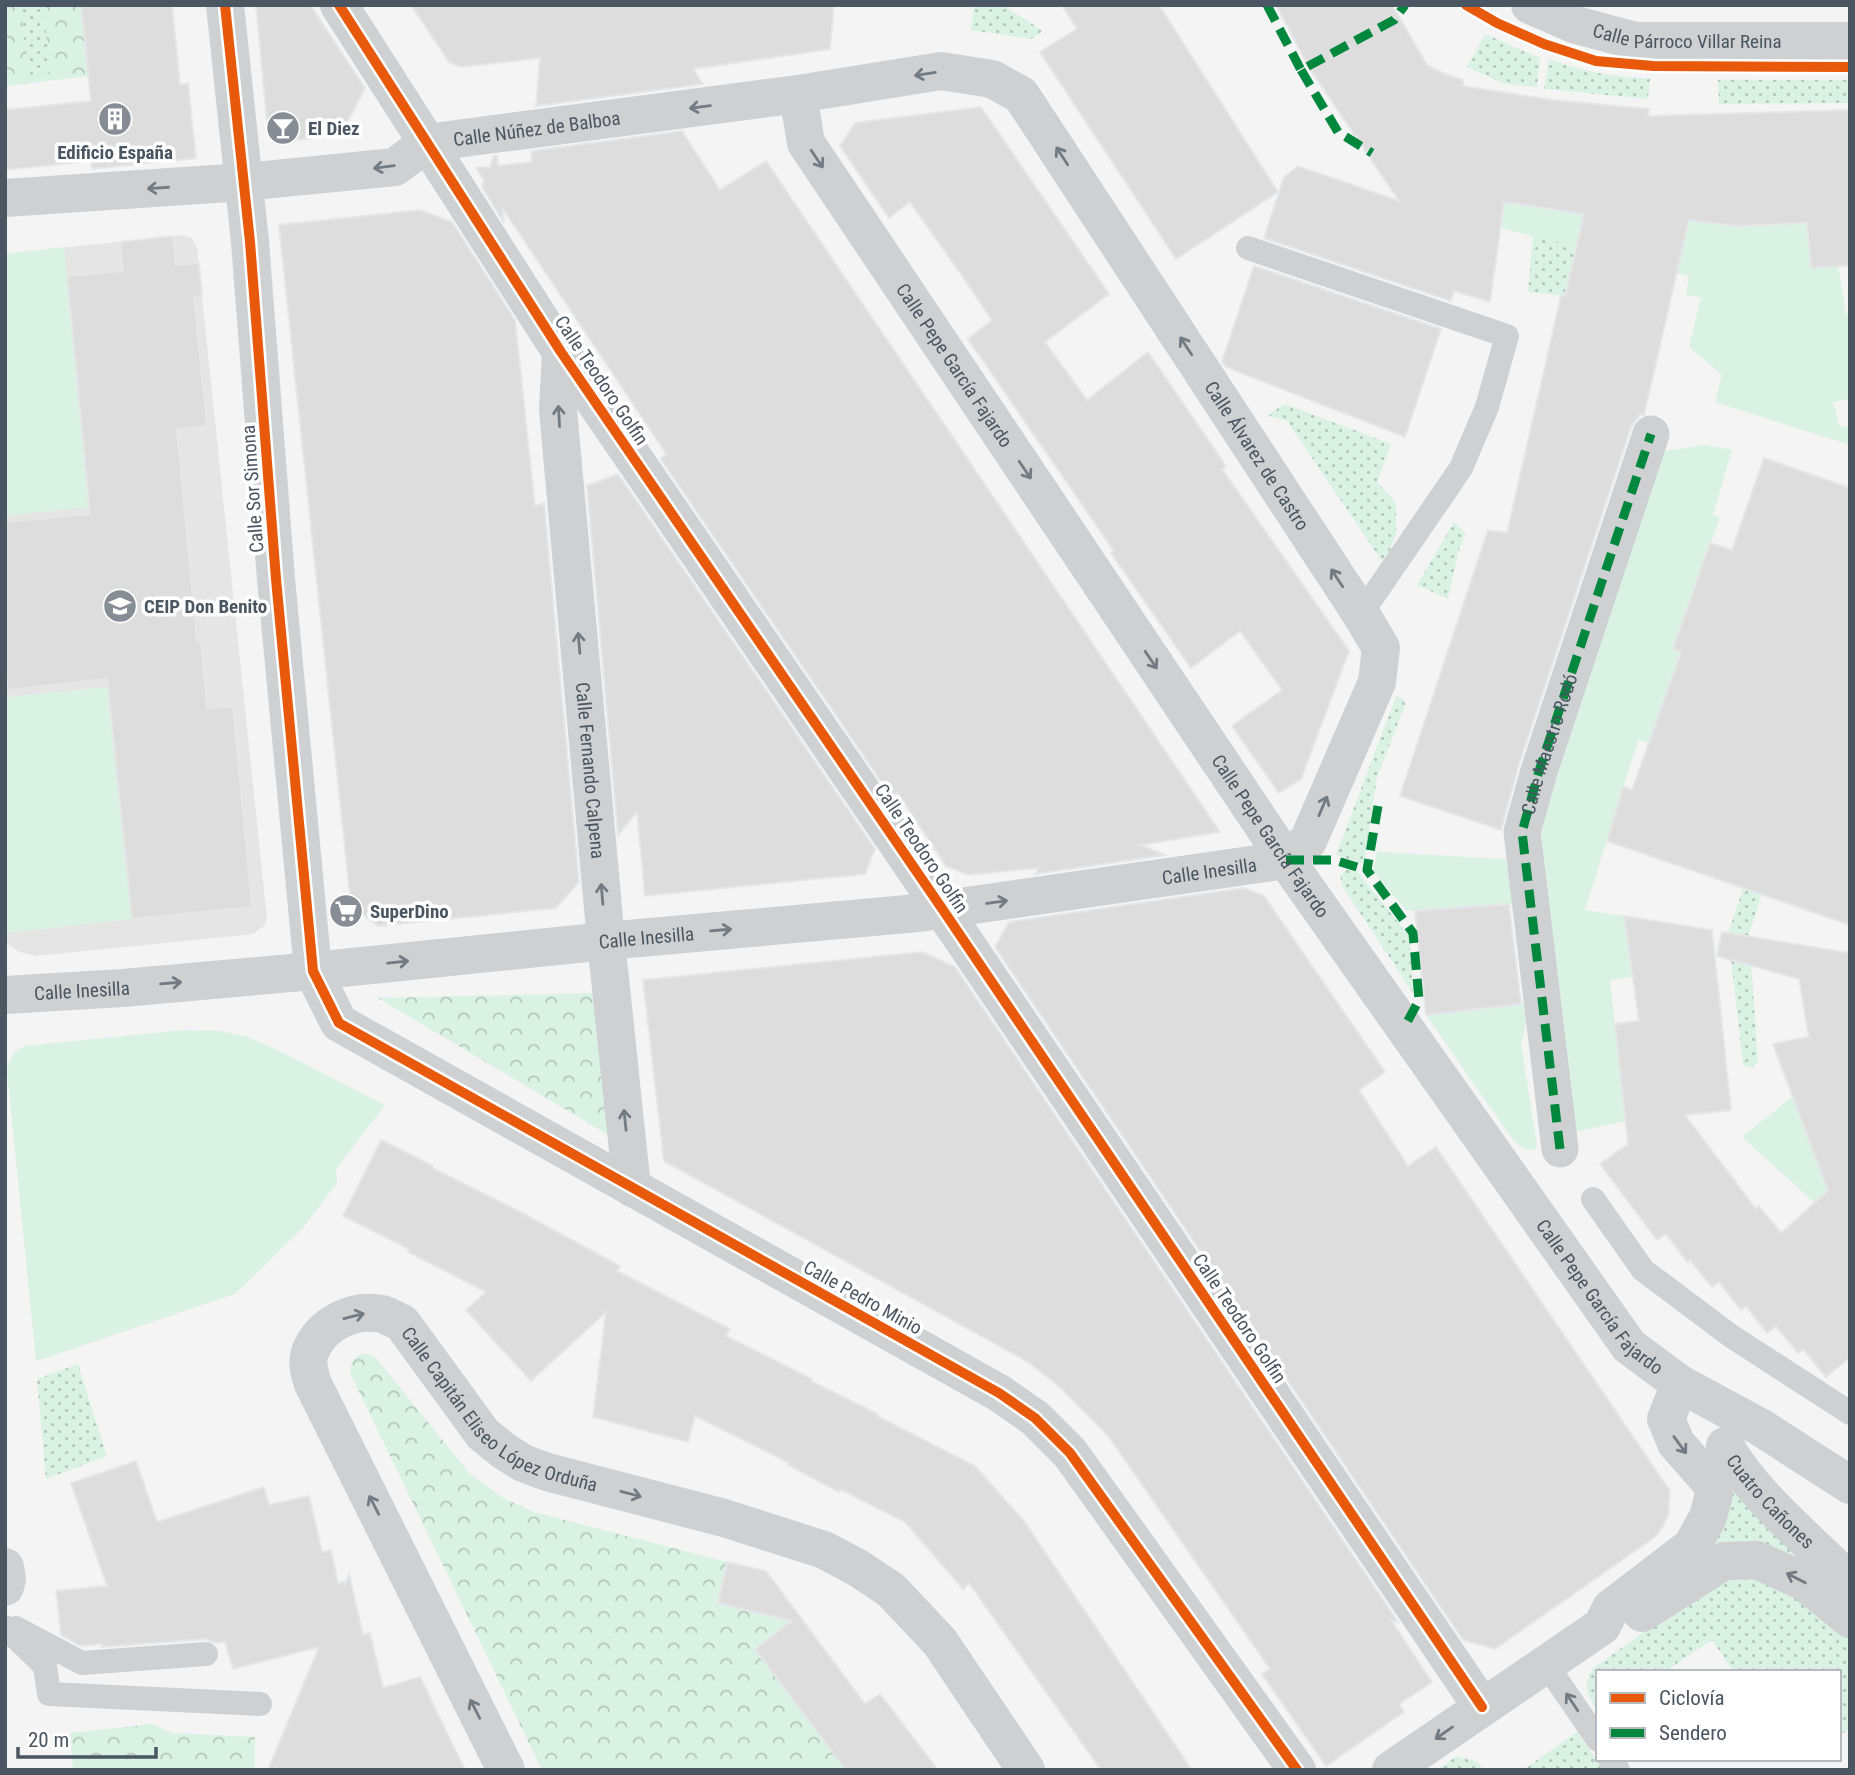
<svg xmlns="http://www.w3.org/2000/svg" width="1855" height="1775" viewBox="0 0 1855 1775" font-family="'Roboto Condensed',sans-serif">
<defs>
<pattern id="park-crowns" width="20" height="18" patternUnits="userSpaceOnUse" patternTransform="scale(1.75)"><rect width="20" height="18" fill="#d9f2e3"/><path d="M2 6a3 3 0 1 1 6 0M12 15a3 3 0 1 1 6 0" fill="none" stroke="#b2c7bb"/></pattern>
<pattern id="garden-dots" width="8" height="8" patternUnits="userSpaceOnUse" patternTransform="scale(1.75)"><rect width="8" height="8" fill="#d9f2e3"/><path d="M2 2h.1M6 6h.1" fill="none" stroke="#b2c7bb" stroke-width="1.8" stroke-linecap="round"/></pattern>
</defs>
<rect width="100%" height="100%" fill="#f4f4f4"/>
<!-- education -->
<path fill="#e6e5e6" d="M180 235 192 238 197 248 267 919 264 926 253 934 35 956 19 952 5 942V254Z"/>
<!-- grass -->
<path fill="#d9f2e3" d="M1505 202 1807 223 1811 267 1838 266 1846 314H1850V399L1833 402 1840 427 1850 426V445L1715 402 1722 375 1689 347 1701 298 1686 294 1689 276 1500 228Z
M64 247 89 507 5 516V254Z
M1705 445 1732 450 1713 515 1720 518 1704 560 1694 656 1649 743 1638 740 1585 910 1624 916 1633 977 1610 980 1625 1121 1574 1132 1541 835 1553 776 1658 452Z
M108 687 132 919 5 933V697Z
M1377 852 1506 859 1514 904 1407 911 1373 871Z
M1532 1002 1521 1044 1537 1145 1535 1149C1526 1153 1520 1145 1513 1140L1426 1015Z
M185 1030 220 1031 247 1037 273 1048 385 1105 336 1169 337 1183 303 1228 235 1294 36 1361 7 1070C10 1058 13 1051 25 1046Z
M1792 1097 1816 1159 1850 1198 1816 1204 1742 1137Z"/>
<!-- park -->
<path fill="url(#park-crowns)" d="M5 5H81L89 76 5 86Z
M595 993 610 1136 378 998Z
M361 1354H369L376 1358 469 1473 503 1498 534 1512 727 1562 718 1603 791 1621 755 1649 846 1770H542L350 1373C350 1363 353 1359 361 1354Z
M152 1724 172 1733 255 1737V1770H73L70 1733Z"/>
<!-- garden -->
<path fill="url(#garden-dots)" d="M21 5H43L50 72 27 75Z
M974 5H1003L1043 31 1031 39 971 30Z
M1485 34 1540 58 1537 87 1505 84 1467 67Z
M1549 59C1582 71 1614 78 1650 78L1648 99 1544 89Z
M1718 80H1850V103L1719 104Z
M1533 236 1577 247 1565 296 1528 292Z
M1285 404 1391 444 1377 482 1392 498 1396 506V534L1390 550 1382 561 1287 421 1267 415Z
M1454 522 1466 534 1458 552 1448 599 1417 585Z
M1397 697 1404 699 1405 705 1377 777 1364 864 1336 855 1395 699Z
M1768 817 1784 827 1749 934 1758 1061 1753 1067H1748L1743 1064 1728 933Z
M1347 869H1351L1358 872 1409 936 1413 993 1343 887 1340 876Z
M78 1364 107 1456 46 1479 37 1379Z
M1720 1476 1815 1563 1775 1552 1702 1550Z
M1733 1576C1742 1577 1752 1578 1760 1581 1794 1592 1823 1615 1850 1638V1728L1839 1736V1672H1734L1712 1640 1664 1672H1598V1711C1587 1694 1583 1690 1591 1670L1712 1583Z
M1577 1732 1604 1770H1523Z
M1457 1756 1475 1761 1486 1770H1437Z"/>
<!-- building -->
<path fill="#ddddde" stroke="#e5e6e7" stroke-width="2" d="M81 5H172L180 85 188 83 196 158 92 169 91 161 5 170V110L91 101Z
M256 5H310L365 88 341 135 288 141 267 121Z
M411 5H834L830 49 693 69 703 84 536 106 540 58 461 67 449 62Z
M1062 5H1159L1278 192 1176 259 1040 52 1077 29Z
M1276 5H1392L1427 65 1443 73 1463 80V86L1552 100 1649 109 1648 116 1850 110V265L1811 268 1807 223 1736 226 1689 220 1644 415 1640 414 1631 427 1519 764 1501 830 1400 796 1488 530 1507 533 1561 296H1565L1584 214 1504 202 1490 302 1454 291 1451 301 1264 238 1284 177 1298 166 1399 201 1310 69Z
M981 107 1109 294 1045 342 1087 400 1148 352 1226 466 1222 469 1349 651 1301 779 1279 793 1232 726 1282 690 1240 631 1191 668 1111 553 1114 551 968 339 992 320 965 280 910 202 889 218 840 146 855 123Z
M682 131 720 190 766 161 1220 832 1141 845 1165 855 1035 874 1038 868 969 875 946 866 897 792 894 800 660 458 667 455 503 209 504 223 482 187 484 181 476 168 490 167 494 156H497L498 166 531 162 532 151Z
M420 210 452 222 515 320 535 506 544 503 579 882 556 908 378 926 351 905 279 225Z
M173 236 176 265 199 263 202 297 194 298 207 426 177 429 197 641 201 640 207 709 233 706 252 907 132 919 107 679 8 690 5 664V522L90 514 67 276 123 271 120 242Z
M1254 266 1441 329 1405 437 1226 367 1222 362Z
M1764 458 1850 488V925L1607 841 1623 787 1632 790 1681 652 1673 649 1710 543 1732 550Z
M618 474 875 849 865 874 645 896 637 812 618 835 587 486Z
M1244 888 1264 896 1385 1072 1359 1090 1408 1166 1436 1147 1670 1491 1668 1515 1663 1526 1655 1537 1495 1649 1463 1640 995 947 1009 922Z
M1509 904 1521 1004 1426 1015 1415 911Z
M1624 916 1712 930 1731 1110 1685 1115 1756 1209 1759 1206 1781 1233 1828 1191 1773 1044 1809 1037 1799 979 1717 956 1722 932 1850 953V1357L1826 1377 1803 1349 1798 1353 1776 1326 1767 1333 1746 1306 1741 1310 1719 1282 1712 1287 1690 1260 1688 1263 1666 1234 1657 1240 1600 1164 1628 1144 1615 1024 1639 1021Z
M922 952 955 967 1398 1622 1391 1620 1432 1682 1399 1704 1404 1712 1326 1766 1262 1674 1270 1669 1109 1437 1061 1388 1028 1362 664 1161 643 980Z
M381 1140 433 1166 432 1168 509 1206 620 1266 617 1271 730 1329 726 1336 812 1379 811 1381 878 1414 877 1416 975 1466 1024 1521 1192 1770H1101L969 1583 963 1589 905 1522 840 1489 839 1492 788 1465 789 1463 695 1416 688 1442 593 1417 606 1312 531 1381 466 1310 486 1292 408 1252 409 1249 343 1216Z
M136 1461 157 1522 264 1487 269 1505 309 1496 322 1552 331 1550 338 1583 344 1582 345 1585 349 1574 363 1635 370 1633 383 1688 420 1677 465 1770H268L319 1647 233 1669 225 1642 216 1643 205 1639 102 1647V1644L81 1646 61 1635 56 1591 107 1586 71 1483Z
M727 1562 766 1571 865 1704 880 1694 938 1770H846L755 1649 792 1621 718 1603Z"/>
<g fill="none" stroke-linecap="round" stroke-linejoin="round">
<!-- service -->
<path stroke="#ced0d2" stroke-width="24" d="M1248 248 1507 336 1487 407 1461 468 1361 614
M1593 1199 1643 1270 1731 1336 1850 1413
M5 1627 45 1666 49 1694 260 1704
M16 1628 82 1663 206 1654
M1546 1664 1598 1740
M1610 1759 1618 1770"/>
<!-- pedestrian -->
<path stroke="#ced0d2" stroke-width="37" id="s1" d="M1560 1149 1522 832 1539 771 1651 434"/>
<!-- minor -->
<g stroke="#ced0d2" stroke-width="38">
<path d="M225 5 250 242 276 579 313 971 339 1023 999 1393 1035 1418 1070 1453 1297 1770"/>
<path d="M339 5 561 352 943 910 1482 1707"/>
<path id="s2" d="M798 94 806 143 1286 860 1629 1346 1680 1384 1760 1427 1850 1485"/>
<path id="s3" d="M5 198 244 182 395 167 427 143 449 140 798 94 941 71 992 79 1021 95 1361 614 1381 648 1377 682 1308 841 1286 860"/>
<path id="s4" d="M561 352 558 410 606 941 632 1188"/>
<path id="s5" d="M5 995 123 988 313 971 606 941 918 913 1286 860"/>
<path id="s6" d="M1725 1446C1756 1499 1807 1538 1850 1582"/>
<path d="M5 1567 7 1579 5 1587"/>
<path d="M1642 1613 1724 1561 1757 1560 1803 1581 1850 1619"/>
<path id="s7" d="M506 1770 313 1384C310 1374 306 1363 310 1352 321 1324 353 1308 382 1314 389 1316 395 1320 402 1323L483 1434 504 1451 523 1463 547 1472 724 1518 824 1550 858 1568 891 1590 940 1642 1026 1770"/>
<path d="M1391 1770 1602 1626 1611 1608 1692 1546 1708 1517 1714 1494 1712 1484 1676 1443 1666 1419 1680 1384"/>
</g>
<!-- tertiary -->
<path stroke="#ced0d2" stroke-width="38" id="s8" d="M1530 5 1576 25 1636 41H1850"/>
<!-- quiet -->
<path stroke="#00873e" stroke-width="9" stroke-dasharray="18 9" stroke-linecap="butt" d="M1267 5 1301 70 1394 20 1405 5
M1301 70 1338 132 1372 153
M1378 806 1367 870 1413 933 1419 1000 1404 1028
M1286 860H1334L1367 870
M1560 1149 1522 832 1539 771 1651 434"/>
<!-- cycleway casing -->
<g stroke="#fff" stroke-width="15">
<path id="cycleway" d="M225 5 250 242 276 579 313 971 339 1023 999 1393 1035 1418 1070 1453 1297 1770
M339 5 561 352 943 910 1482 1707
M1466 5 1497 23 1544 44 1596 61 1653 66 1850 67"/>
</g>
<!-- cycleway -->
<use href="#cycleway" stroke="#e8590c" stroke-width="10"/>
</g>
<!-- one-way arrows -->
<defs><path id="oneway-shaft" d="M-6 0H5M1.5-3L5.5 0L1.5 3" fill="none" stroke-width="1.6" stroke-linecap="round" stroke-linejoin="round" transform="scale(1.75)"/></defs>
<g stroke="#727b83">
<use href="#oneway-shaft" transform="translate(925 74) rotate(171)"/>
<use href="#oneway-shaft" transform="translate(700 107) rotate(173)"/>
<use href="#oneway-shaft" transform="translate(1062 156) rotate(-123)"/>
<use href="#oneway-shaft" transform="translate(817 159) rotate(56)"/>
<use href="#oneway-shaft" transform="translate(384 167) rotate(172)"/>
<use href="#oneway-shaft" transform="translate(158 188) rotate(176)"/>
<use href="#oneway-shaft" transform="translate(1186 346) rotate(-123)"/>
<use href="#oneway-shaft" transform="translate(559 416) rotate(-93)"/>
<use href="#oneway-shaft" transform="translate(1025 470) rotate(56)"/>
<use href="#oneway-shaft" transform="translate(1337 578) rotate(-123)"/>
<use href="#oneway-shaft" transform="translate(579 643) rotate(-95)"/>
<use href="#oneway-shaft" transform="translate(1151 660) rotate(56)"/>
<use href="#oneway-shaft" transform="translate(1323 806) rotate(-67)"/>
<use href="#oneway-shaft" transform="translate(602 894) rotate(-95)"/>
<use href="#oneway-shaft" transform="translate(997 902) rotate(-8)"/>
<use href="#oneway-shaft" transform="translate(721 930) rotate(-5)"/>
<use href="#oneway-shaft" transform="translate(398 962) rotate(-6)"/>
<use href="#oneway-shaft" transform="translate(171 983) rotate(-5)"/>
<use href="#oneway-shaft" transform="translate(625 1120) rotate(-96)"/>
<use href="#oneway-shaft" transform="translate(354 1316) rotate(-14)"/>
<use href="#oneway-shaft" transform="translate(1680 1445) rotate(54)"/>
<use href="#oneway-shaft" transform="translate(631 1494) rotate(15)"/>
<use href="#oneway-shaft" transform="translate(374 1505) rotate(-117)"/>
<use href="#oneway-shaft" transform="translate(1796 1578) rotate(-153)"/>
<use href="#oneway-shaft" transform="translate(1572 1702) rotate(-124)"/>
<use href="#oneway-shaft" transform="translate(475 1709) rotate(-117)"/>
<use href="#oneway-shaft" transform="translate(1444 1733) rotate(145)"/>
</g>
<!-- icons -->
<defs>
<g id="building-disc" transform="scale(1.75)"><circle r="9.5" fill="#868d94" stroke="#fff"/><path d="M-4-6H4V6H1V3H-1V6H-4ZM-2.5-4.3h1.7v1.8h-1.7ZM.8-4.3h1.7v1.8H.8ZM-2.5-1h1.7V.8h-1.7ZM.8-1h1.7V.8H.8Z" fill="#fff"/></g>
<g id="bar-disc" transform="scale(1.75)"><circle r="9.5" fill="#868d94" stroke="#fff"/><path d="M-6-5H6L.8 .8V4.5H3.5V6h-7V4.5H-.8V.8Z" fill="#fff"/></g>
<g id="school-disc" transform="scale(1.75)"><circle r="9.5" fill="#868d94" stroke="#fff"/><path d="M0-5L7-2L0 1L-7-2ZM-4 1L0 2.5L4 1V4Q0 6-4 4Z" fill="#fff"/></g>
<g id="supermarket-disc" transform="scale(1.75)"><circle r="9.5" fill="#868d94" stroke="#fff"/><path d="M-6-5.5h2.5l.6 2H6L4.5 2H-2.5L-4.4-4H-6ZM-1.5 3.2a1.3 1.3 0 1 0 .1 0ZM3 3.2a1.3 1.3 0 1 0 .1 0Z" fill="#fff"/></g>
</defs>
<g fill-rule="evenodd">
<use href="#building-disc" x="115" y="119"/>
<use href="#bar-disc" x="283" y="128"/>
<use href="#school-disc" x="120" y="606"/>
<use href="#supermarket-disc" x="346" y="911"/>
</g>
<g text-anchor="middle" stroke-width="7" stroke-linejoin="round" paint-order="stroke">
<!-- street labels -->
<g font-size="19" fill="#4a5661" stroke="#fff">
<text dy="7" stroke="none"><textPath href="#s8" startOffset="163">Calle Párroco Villar Reina</textPath></text>
<text dy="7" stroke="none"><textPath href="#s3" startOffset="542">Calle Núñez de Balboa</textPath></text>
<text dy="7" stroke="none"><textPath href="#s2" startOffset="317">Calle Pepe García Fajardo</textPath></text>
<text transform="translate(602 380) rotate(56)" y="7">Calle Teodoro Golfin</text>
<text dy="7" stroke="none"><textPath href="#s3" startOffset="1466">Calle Álvarez de Castro</textPath></text>
<text transform="translate(252 489) rotate(-94)" y="7">Calle Sor Simona</text>
<text dy="7" stroke="none"><textPath href="#s1" startOffset="411">Calle Maestro Rodó</textPath></text>
<text dy="7" stroke="none"><textPath href="#s4" startOffset="420">Calle Fernando Calpena</textPath></text>
<text dy="7" stroke="none"><textPath href="#s2" startOffset="884">Calle Pepe García Fajardo</textPath></text>
<text transform="translate(922 848) rotate(56)" y="7">Calle Teodoro Golfin</text>
<text dy="7" stroke="none"><textPath href="#s5" startOffset="1211">Calle Inesilla</textPath></text>
<text dy="7" stroke="none"><textPath href="#s5" startOffset="644">Calle Inesilla</textPath></text>
<text dy="7" stroke="none"><textPath href="#s5" startOffset="77">Calle Inesilla</textPath></text>
<text dy="7" stroke="none"><textPath href="#s2" startOffset="1451">Calle Pepe García Fajardo</textPath></text>
<text transform="translate(863 1297) rotate(29)" y="7">Calle Pedro Minio</text>
<text transform="translate(1240 1318) rotate(56)" y="7">Calle Teodoro Golfin</text>
<text dy="7" stroke="none"><textPath href="#s7" startOffset="710">Calle Capitán Eliseo López Orduña</textPath></text>
<text dy="7" stroke="none"><textPath href="#s6" startOffset="72">Cuatro Cañones</textPath></text>
</g>
<!-- poi labels -->
<g font-size="19" font-weight="bold" fill="#4a5661" stroke="#fff" text-anchor="start">
<text x="308" y="135">El Diez</text>
<text x="115" y="159" text-anchor="middle">Edificio España</text>
<text x="144" y="613">CEIP Don Benito</text>
<text x="370" y="918">SuperDino</text>
</g>
</g>
<!-- border -->
<rect width="1855" height="1775" fill="none" stroke="#4a5661" stroke-width="14"/>
<!-- legend -->
<rect x="1596" y="1670" width="245" height="91" fill="#ffffff" stroke="#b7bbc0" stroke-width="2"/>
<rect x="1610" y="1693" width="35" height="10" fill="#e8590c" stroke="#b7bbc0" stroke-width="2"/>
<text x="1659" y="1705" font-size="21" fill="#4a5661">Ciclovía</text>
<rect x="1610" y="1728" width="35" height="10" fill="#00873e" stroke="#b7bbc0" stroke-width="2"/>
<text x="1659" y="1740" font-size="21" fill="#4a5661">Sendero</text>
<!-- scale -->
<path d="M18 1747v10h138v-10" fill="none" stroke="#4a5661" stroke-width="3.5"/>
<text x="28" y="1747" font-size="21" fill="#4a5661" stroke="#ffffff" stroke-width="5" paint-order="stroke">20 m</text>
</svg>
